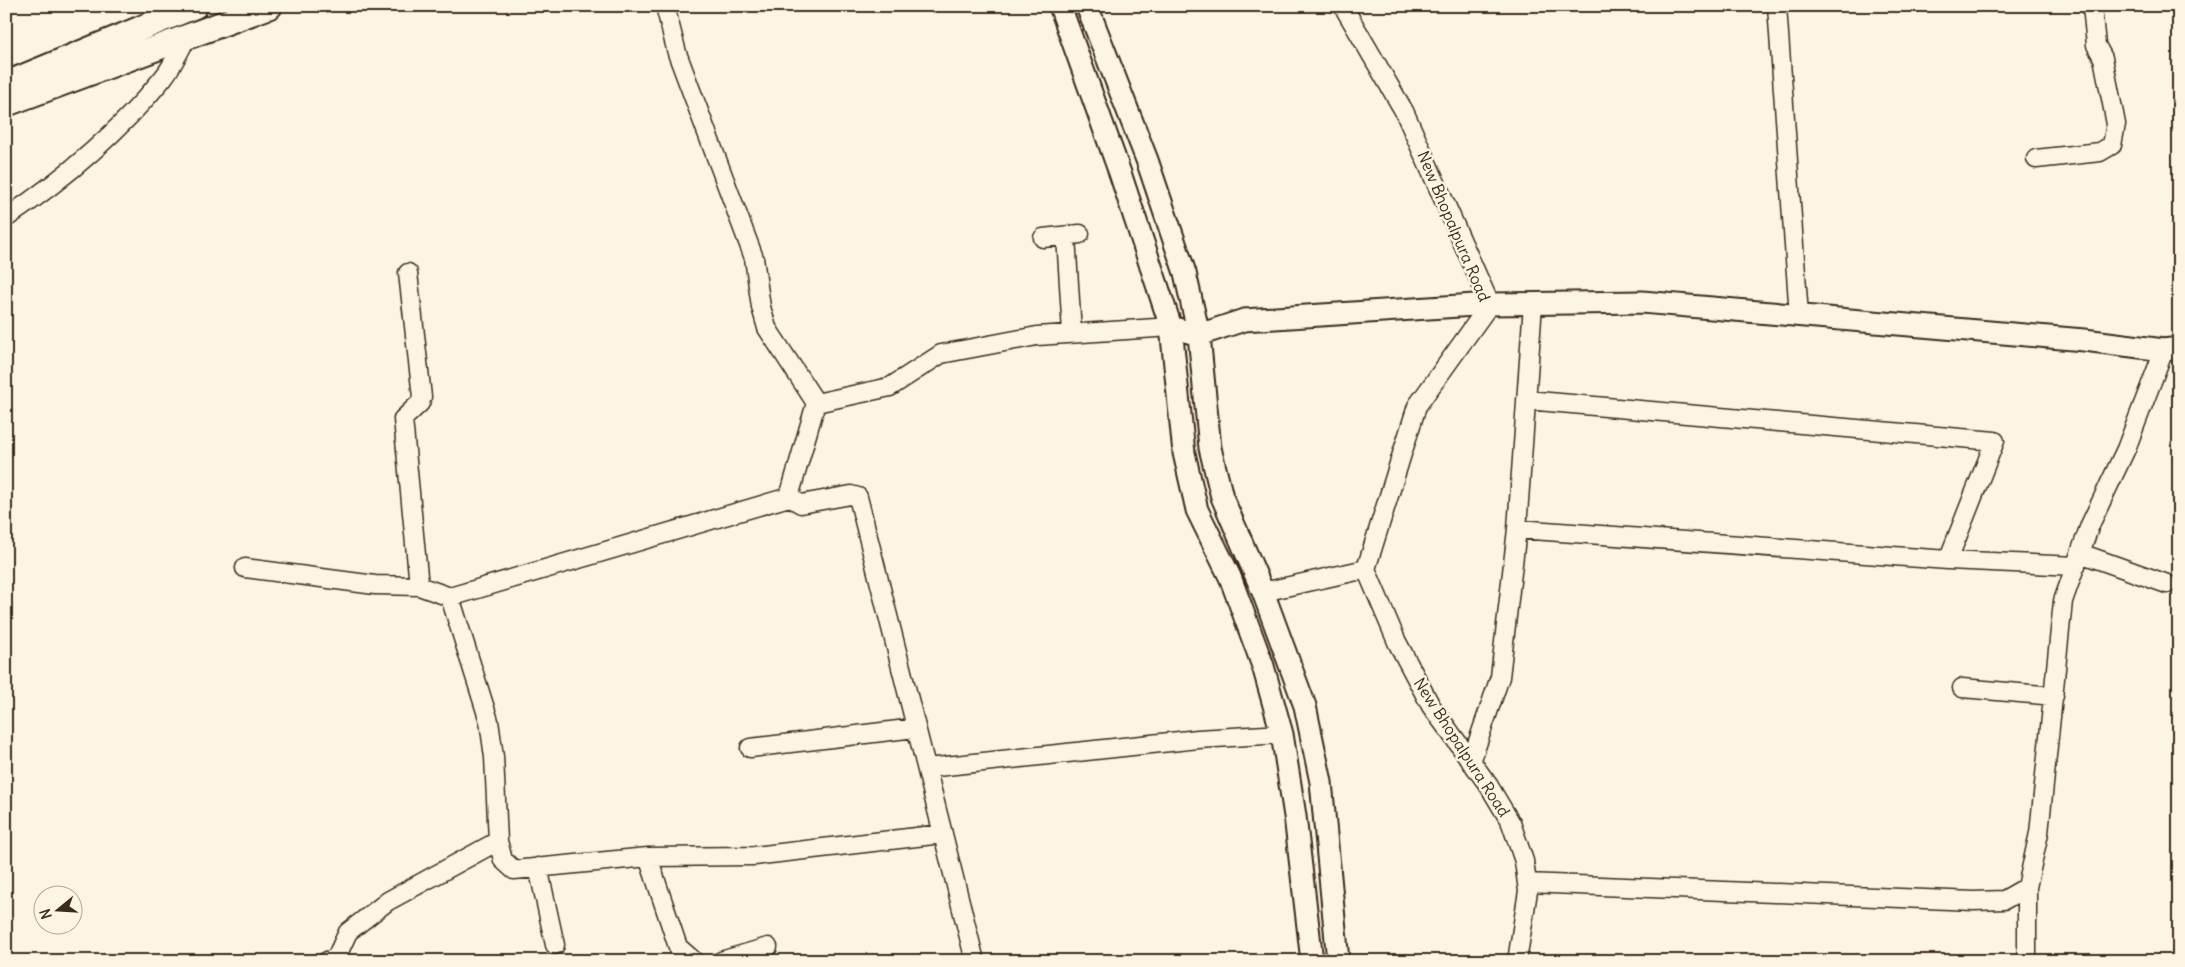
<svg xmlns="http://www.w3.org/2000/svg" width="2185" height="967" viewBox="0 0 2185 967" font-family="Delius,sans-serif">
<rect width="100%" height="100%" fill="#fcf5e5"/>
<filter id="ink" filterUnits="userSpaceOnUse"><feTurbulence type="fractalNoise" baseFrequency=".02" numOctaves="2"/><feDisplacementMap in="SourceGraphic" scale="10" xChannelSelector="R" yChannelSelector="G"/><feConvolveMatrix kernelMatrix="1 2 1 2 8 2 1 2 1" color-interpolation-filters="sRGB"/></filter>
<g filter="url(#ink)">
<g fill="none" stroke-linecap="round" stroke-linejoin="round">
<!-- minor casing -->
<g stroke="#3b2a1e" stroke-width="21">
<path id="minor" d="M665 6 677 53 754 258 761 307 767 328 816 403
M1343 6 1404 111 1490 304 1417 406 1366 569 1397 642 1431 706 1489 786 1511 823 1524 861 1528 891 1517 961
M1777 6 1799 316
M2036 159 2100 152 2112 145 2116 124 2103 58 2096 45 2092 6
M6 218C64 179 119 132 163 78 173 66 180 49 188 35
M1066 236 1072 333
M1043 238 1080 234
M408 273 422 397 420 403 403 419 419 586
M1526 400 1995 441 1948 560
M789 497 801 504 851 495 858 497 975 961
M1517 529 1948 560 2076 566
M2080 553 2167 584
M245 568 375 585 419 586 450 597 789 497 816 403 890 387 941 354 1037 336 1171 327
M1263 592 1366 569
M1962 688 2054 696
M750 748 915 728
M1471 762 1500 677 1517 529 1533 304
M927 768 1198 739 1282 734
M498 841 503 860 514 870 648 857 754 856 942 834
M648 857 678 947 694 961
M538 867 555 945
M1527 883 1974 901 2004 900 2027 887 2039 833 2063 601 2090 525 2126 449 2164 350
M2027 887V961
M327 961 336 958 348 932 388 901 498 841 494 757 489 721 450 597
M721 961 768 947"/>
</g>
<!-- tertiary casing -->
<g stroke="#3b2a1e" stroke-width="25">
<path id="tertiary" d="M1060 6 1120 173 1171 327 1184 453 1197 510 1230 577 1263 666 1282 734 1295 816 1312 961
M1087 6 1147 160 1185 273 1199 335 1210 448 1222 497 1263 592 1305 706 1321 782 1338 961
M1171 327 1199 335 1244 320 1490 304 1642 302 2084 340 2164 350 2179 348"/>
</g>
<!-- secondary casing -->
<g stroke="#3b2a1e" stroke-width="28">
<path id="secondary" d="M6 84 195 6
M6 104 270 6"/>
</g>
<!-- minor -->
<use href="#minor" stroke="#fcf5e5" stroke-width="18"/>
<!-- tertiary -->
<use href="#tertiary" stroke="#fcf5e5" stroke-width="21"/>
<!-- secondary -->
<use href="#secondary" stroke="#fcf5e5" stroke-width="24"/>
</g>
</g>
<g text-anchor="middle" stroke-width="5" stroke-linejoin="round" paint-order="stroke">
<!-- street labels -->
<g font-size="16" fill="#3b2a1e" stroke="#fcf5e5">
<text transform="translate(1454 226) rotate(67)" y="6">New Bhopalpura Road</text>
<text transform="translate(1462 747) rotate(57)" y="6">New Bhopalpura Road</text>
</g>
</g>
<!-- margin -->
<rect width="2185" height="967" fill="none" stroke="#fcf5e5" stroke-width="25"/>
<rect x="12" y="12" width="2160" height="942" fill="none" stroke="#3b2a1e" stroke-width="2" filter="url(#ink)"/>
<!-- north arrow -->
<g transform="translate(58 910) rotate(252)"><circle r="24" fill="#fcf5e5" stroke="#afa495"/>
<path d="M0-4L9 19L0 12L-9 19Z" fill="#3b2a1e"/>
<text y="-8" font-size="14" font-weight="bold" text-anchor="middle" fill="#3b2a1e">N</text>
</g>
</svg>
